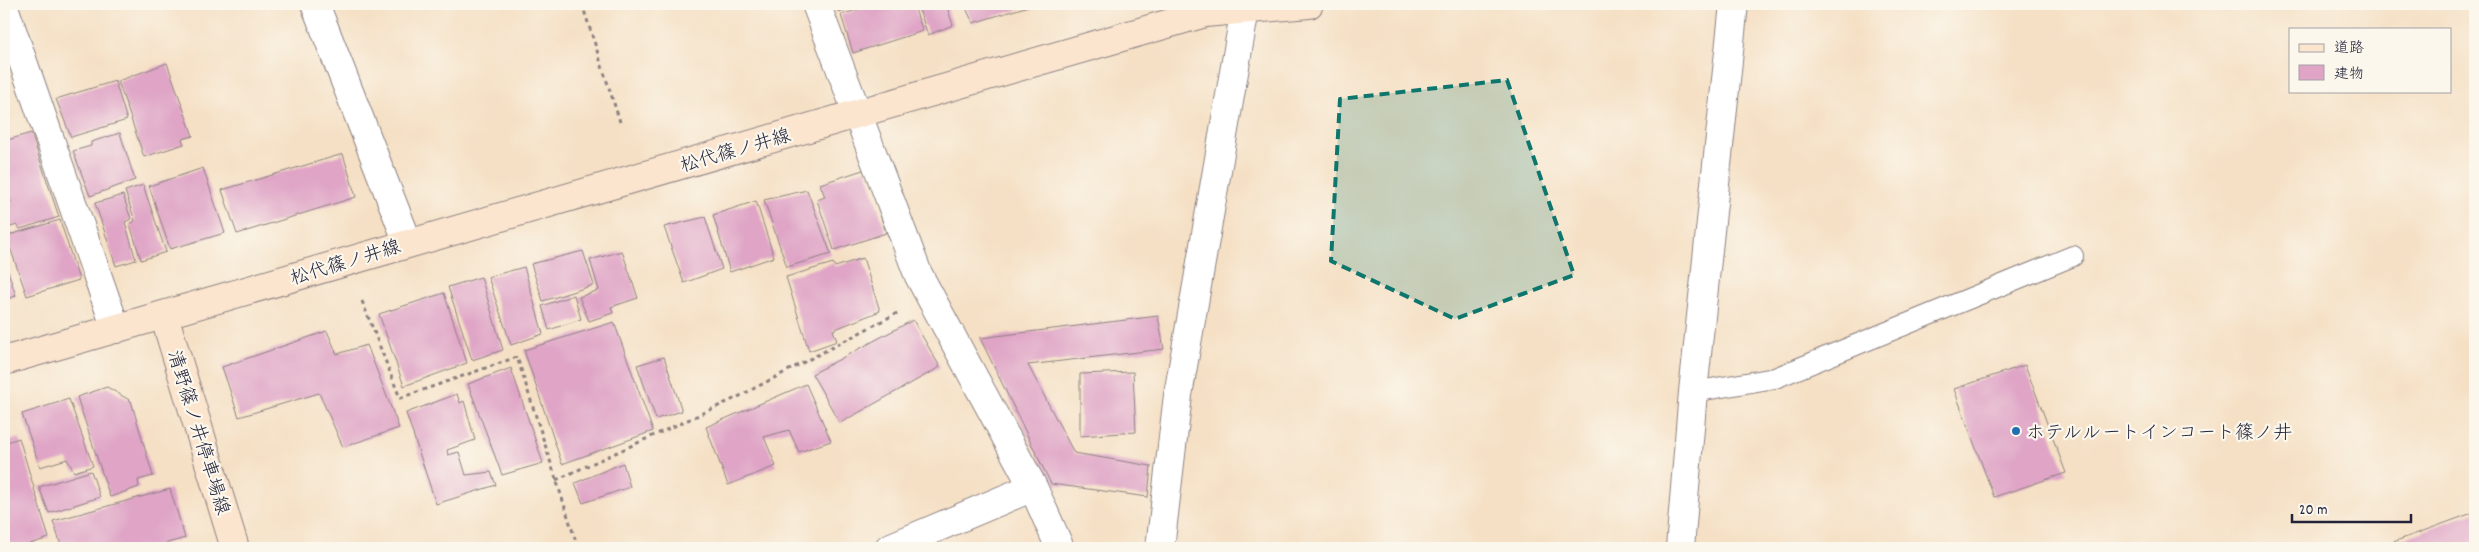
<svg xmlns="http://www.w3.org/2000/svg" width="2479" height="552" viewBox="0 0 2479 552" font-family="Dekko,'Klee One',sans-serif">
<rect width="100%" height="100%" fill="#fbf7ec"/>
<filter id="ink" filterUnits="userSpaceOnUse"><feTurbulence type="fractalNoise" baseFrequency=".02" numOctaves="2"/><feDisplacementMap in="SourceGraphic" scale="10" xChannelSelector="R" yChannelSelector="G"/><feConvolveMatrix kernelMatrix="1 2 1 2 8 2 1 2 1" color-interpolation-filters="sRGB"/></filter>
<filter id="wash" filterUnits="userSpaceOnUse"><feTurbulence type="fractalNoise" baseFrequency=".0096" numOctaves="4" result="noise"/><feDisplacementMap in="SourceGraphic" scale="20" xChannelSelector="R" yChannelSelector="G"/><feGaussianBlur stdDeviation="1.12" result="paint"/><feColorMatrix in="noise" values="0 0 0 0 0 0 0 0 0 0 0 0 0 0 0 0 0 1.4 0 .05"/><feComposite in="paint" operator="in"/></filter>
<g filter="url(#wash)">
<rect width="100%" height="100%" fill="#f5e0c5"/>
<g id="blocks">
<!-- building -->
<path fill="#dfa4c6" d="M836 4H862L838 12Z
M875 4H913L923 31 853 53 841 15Z
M917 4H946L953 25 928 35Z
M964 4H1035L973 23Z
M167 63 193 136 182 139 184 144 144 157 118 81Z
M115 81 127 120 71 137 56 99Z
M31 133 59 217 20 229 17 225 4 229V202H11L4 180V141Z
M120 133 135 180 90 196 73 151 91 146V142Z
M343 154 356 197 237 234 222 190Z
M203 168 225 233 170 249 149 186Z
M866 169 886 233 834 250 817 200 825 197 820 184Z
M143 185 166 252 141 260 130 224 135 221 125 191Z
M807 190 831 254 787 267 764 200Z
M123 195 131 219 125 222 136 260 116 266 95 203Z
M756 201 774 257 730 272 713 215Z
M705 217 722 269 684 283 664 227Z
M60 220 79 280 27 296 6 236Z
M583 251 594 285 543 301 531 264Z
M622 251 638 298 611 307 613 313 589 321 579 297 599 290 590 260Z
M863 258 880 311 833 330 837 341 809 351 786 277 833 263 835 267Z
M4 259 16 296 4 300Z
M524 267 543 334 511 345 488 277Z
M481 277 503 350 472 360 448 287Z
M444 293 467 363 404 386 379 314Z
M574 295 581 319 549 330 542 306Z
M1158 316 1164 349 1028 365 1074 453 1151 466 1148 497 1051 484 980 338Z
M913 320 940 367 840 423 812 374Z
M614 322 653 431 562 464 524 350Z
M327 331 337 354 367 345 399 428 343 447 319 393 239 417 222 367Z
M664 357 682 411 656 419 637 365Z
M2025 365 2066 473 1994 497 1954 389Z
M511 368 543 463 502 475 468 384Z
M1133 372 1136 432 1080 436V374Z
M806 384 831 441 799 452 789 430 764 437 776 466 728 485 706 427Z
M107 387 131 401 153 476 138 480 139 487 110 497 77 397Z
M457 394 460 403 464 401 475 440 447 450 448 455 459 452 466 475 491 472 496 485 436 504 406 413Z
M69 399 93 466 74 472 67 459 40 467 22 414Z
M19 438 49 538 17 548H4V443Z
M623 463 630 487 583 503 575 483Z
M91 471 100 497 49 513 39 487Z
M170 489 185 538 150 548H62L53 521Z
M2475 512V548H2377Z"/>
</g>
</g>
<g filter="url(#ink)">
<use href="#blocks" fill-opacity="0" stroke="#8c8180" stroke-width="1"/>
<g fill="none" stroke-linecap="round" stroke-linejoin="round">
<!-- lane casing -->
<g stroke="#8c8180" stroke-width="22">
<path id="lane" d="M1693 392 1775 378 2073 256"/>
</g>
<!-- street casing -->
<g stroke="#8c8180" stroke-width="30">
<path id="street" d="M315 4 408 243
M816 4 918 274 1033 487
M4 7 116 329
M889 548 1033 487 1060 548
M1160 548 1178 395 1245 9 1248 4
M1680 548 1693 392 1734 4"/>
</g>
<!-- secondary casing -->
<g stroke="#8c8180" stroke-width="30">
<path id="secondary" d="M164 315 235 548
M4 361 1205 13 1309 4"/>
</g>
<!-- path -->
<path stroke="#8c8180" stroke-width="3" stroke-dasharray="4 4" stroke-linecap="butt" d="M582 4 621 125
M362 301 400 398 517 357 578 548
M556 480 736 398 899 312"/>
<!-- lane -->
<use href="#lane" stroke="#fff" stroke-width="20"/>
<!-- street -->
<use href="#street" stroke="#fff" stroke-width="28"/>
<!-- secondary -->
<use href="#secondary" stroke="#fbe5cf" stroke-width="28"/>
</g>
</g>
<!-- marked area -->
<path fill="#0f766e" fill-opacity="0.2" stroke="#0f766e" stroke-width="4" stroke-dasharray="10 6" stroke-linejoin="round" d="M1507 80 1574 275 1455 319 1331 261 1340 99Z"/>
<!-- markers -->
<circle fill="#1f6fb2" stroke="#fbf7ec" stroke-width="2" cx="2016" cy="431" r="5"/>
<g text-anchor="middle" stroke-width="4.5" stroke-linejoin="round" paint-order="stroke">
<!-- street labels -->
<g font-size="19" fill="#22223b" stroke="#fbf7ec">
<text transform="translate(735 149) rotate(-16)" y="7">松代篠ノ井線</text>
<text transform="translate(345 261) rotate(-17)" y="7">松代篠ノ井線</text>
<text transform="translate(200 432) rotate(73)" y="7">清野篠ノ井停車場線</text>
</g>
<!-- poi labels -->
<g font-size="19" fill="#22223b" stroke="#fbf7ec" text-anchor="start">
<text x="2026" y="438">ホテルルートインコート篠ノ井</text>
</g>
</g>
<!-- margin -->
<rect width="2479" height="552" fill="none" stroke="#fbf7ec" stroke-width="20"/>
<!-- legend -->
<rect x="2289" y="28" width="162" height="65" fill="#fbf7ec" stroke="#a4a2a5"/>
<rect x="2299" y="44" width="25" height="8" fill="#fbe5cf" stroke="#a4a2a5"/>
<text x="2334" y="52" font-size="15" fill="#22223b">道路</text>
<rect x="2299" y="65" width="25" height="15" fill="#dfa4c6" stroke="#a4a2a5"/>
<text x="2334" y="78" font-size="15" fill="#22223b">建物</text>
<!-- scale -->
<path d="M2292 514v8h119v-8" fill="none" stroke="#22223b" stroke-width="2.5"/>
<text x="2299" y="514" font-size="15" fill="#22223b" stroke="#fbf7ec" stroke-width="4" paint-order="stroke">20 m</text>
</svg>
